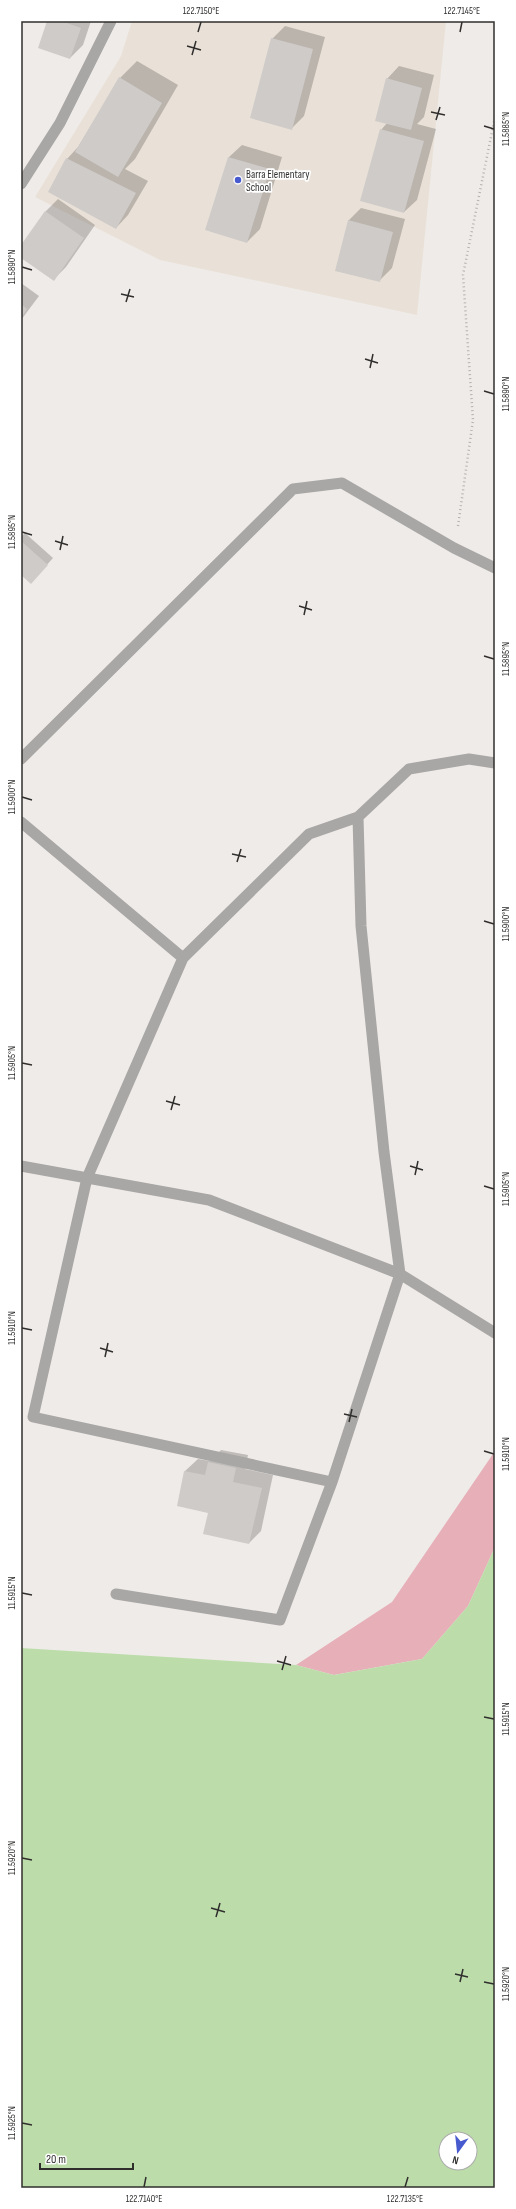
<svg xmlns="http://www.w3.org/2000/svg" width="516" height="2209" viewBox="0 0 516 2209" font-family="'Sofia Sans Condensed',sans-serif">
<rect width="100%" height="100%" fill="#efebe8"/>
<!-- built -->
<path fill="#e9e1d7" d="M132 21H446L417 315 160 260 35 197 121 56Z"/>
<!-- green -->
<path fill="#e7b0b9" d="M495 1451V1547L468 1606 422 1659 334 1675 296 1665 392 1602Z"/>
<!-- water -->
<path fill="#bcddaa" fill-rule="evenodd" d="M495 1547V2188H21V1648L296 1665 334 1675 422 1659 468 1606ZM446 2139H470V2163H446Z"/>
<!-- shadow -->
<path fill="#0003" d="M48 21H91L83 45 70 58Z
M285 26 325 37 304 116 292 128 272 39Z
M137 61 178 85 135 159 125 169 148 181 128 215 116 228 67 159 78 147 120 78Z
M399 66 434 75 424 117 417 124 436 129 417 200 404 212 381 130 387 123V79Z
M242 145 282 157 260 229 247 242 207 229 229 157Z
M58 199 95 225 66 267 54 279 21 257V247L46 211Z
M361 208 405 219 392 268 379 281 348 221Z
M21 283 39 296 21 320Z
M25 533 53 558 37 576 21 574V537Z
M221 1450 248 1455 245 1469 273 1475 261 1531 249 1543 209 1512 185 1471 198 1459 210 1461Z"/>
<!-- building -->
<path fill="#cfcbc9" d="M47 21H61L81 28 70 59 38 48Z
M271 38 313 49 292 130 250 118Z
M119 77 162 103 118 177 75 152Z
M386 78 422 88 411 130 375 121Z
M380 129 424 141 404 213 360 201Z
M228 157 270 169 247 243 205 230Z
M66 158 136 193 116 229 48 192Z
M45 211 84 238 54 281 21 258V245Z
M348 220 393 232 380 282 335 271Z
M21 304 27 309 21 318Z
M21 541 48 565 31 584 21 575Z
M208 1462 236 1468 233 1482 262 1488 249 1544 203 1534 208 1513 177 1506 184 1471 205 1475Z"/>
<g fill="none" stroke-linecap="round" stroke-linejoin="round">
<!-- path -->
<path stroke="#b4b1ae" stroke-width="2.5" stroke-dasharray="1 3" stroke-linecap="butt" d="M458 526 473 420 463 275 495 117"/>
<!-- minor -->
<path stroke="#a8a7a6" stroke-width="11" d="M21 759 293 489 342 483 454 548 495 568
M21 822 183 958
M21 1166 209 1200 400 1274 495 1333
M332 1482 33 1417 87 1178 183 958 309 834 358 817 409 769 469 759 495 763
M116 1594 280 1620 332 1482 400 1274 384 1152 361 926 358 817"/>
<!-- tertiary -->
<path stroke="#a8a7a6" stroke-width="11" d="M21 184 60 123 111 21"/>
</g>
<!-- ticks -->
<path fill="none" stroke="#302f2e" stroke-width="1.5" d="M198 32 201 22M460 32 462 22M187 46 201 50M192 55 196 41M431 112 445 115M436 120 440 107M484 126 494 129M22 267 32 270M121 294 134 297M126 302 130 289M365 359 378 363M370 368 373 354M484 391 494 394M22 532 32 535M55 541 68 545M60 550 63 536M299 606 312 610M304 615 307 601M484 656 494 659M22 797 32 800M232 854 246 857M237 862 241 849M484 921 494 924M22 1063 32 1065M166 1101 180 1105M171 1110 175 1096M410 1166 423 1170M415 1175 418 1161M484 1186 494 1189M22 1328 32 1330M100 1348 113 1352M105 1357 108 1343M344 1414 357 1417M349 1422 352 1409M484 1451 494 1454M22 1593 32 1595M277 1661 291 1665M282 1670 286 1656M484 1717 494 1719M22 1858 32 1860M211 1908 225 1912M216 1917 220 1903M455 1974 468 1977M460 1982 463 1969M484 1982 494 1984M22 2123 32 2125M144 2187 146 2177M405 2187 408 2177"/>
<!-- markers -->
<circle fill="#475ace" stroke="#fff" stroke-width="1.5" cx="238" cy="180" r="4"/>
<g text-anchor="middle" stroke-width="3.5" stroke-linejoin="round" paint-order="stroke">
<!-- poi labels -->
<g font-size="11" fill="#302f2e" stroke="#fff" text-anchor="start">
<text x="246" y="178">Barra Elementary<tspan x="246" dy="13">School</tspan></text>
</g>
</g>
<!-- border -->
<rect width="516" height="2209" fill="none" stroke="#ffffff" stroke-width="44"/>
<!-- north arrow -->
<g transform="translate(458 2151) rotate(195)"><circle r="19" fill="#ffffff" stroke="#acacab"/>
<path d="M0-3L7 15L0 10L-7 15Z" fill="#475ace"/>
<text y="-6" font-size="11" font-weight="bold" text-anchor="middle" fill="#302f2e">N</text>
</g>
<!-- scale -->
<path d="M40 2163v6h93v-6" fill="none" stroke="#302f2e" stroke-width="2"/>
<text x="46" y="2163" font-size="12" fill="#302f2e" stroke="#ffffff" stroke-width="3" paint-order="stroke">20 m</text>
<rect x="22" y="22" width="472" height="2165" fill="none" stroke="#302f2e" stroke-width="1.5"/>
<g font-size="10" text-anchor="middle" fill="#302f2e">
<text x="201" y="14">122.7150°E</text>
<text x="462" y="14">122.7145°E</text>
<text transform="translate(505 129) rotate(-90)" y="4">11.5885°N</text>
<text transform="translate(11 267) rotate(-90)" y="4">11.5890°N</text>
<text transform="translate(505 394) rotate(-90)" y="4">11.5890°N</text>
<text transform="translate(11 532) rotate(-90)" y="4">11.5895°N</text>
<text transform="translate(505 659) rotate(-90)" y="4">11.5895°N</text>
<text transform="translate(11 797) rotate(-90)" y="4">11.5900°N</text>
<text transform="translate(505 924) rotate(-90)" y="4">11.5900°N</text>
<text transform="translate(11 1063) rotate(-90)" y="4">11.5905°N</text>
<text transform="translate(505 1189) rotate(-90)" y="4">11.5905°N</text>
<text transform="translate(11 1328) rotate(-90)" y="4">11.5910°N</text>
<text transform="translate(505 1454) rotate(-90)" y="4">11.5910°N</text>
<text transform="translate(11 1593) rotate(-90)" y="4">11.5915°N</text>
<text transform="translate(505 1719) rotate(-90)" y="4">11.5915°N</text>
<text transform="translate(11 1858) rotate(-90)" y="4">11.5920°N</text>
<text transform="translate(505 1984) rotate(-90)" y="4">11.5920°N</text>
<text transform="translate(11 2123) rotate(-90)" y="4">11.5925°N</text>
<text x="144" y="2202">122.7140°E</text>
<text x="405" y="2202">122.7135°E</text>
</g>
</svg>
